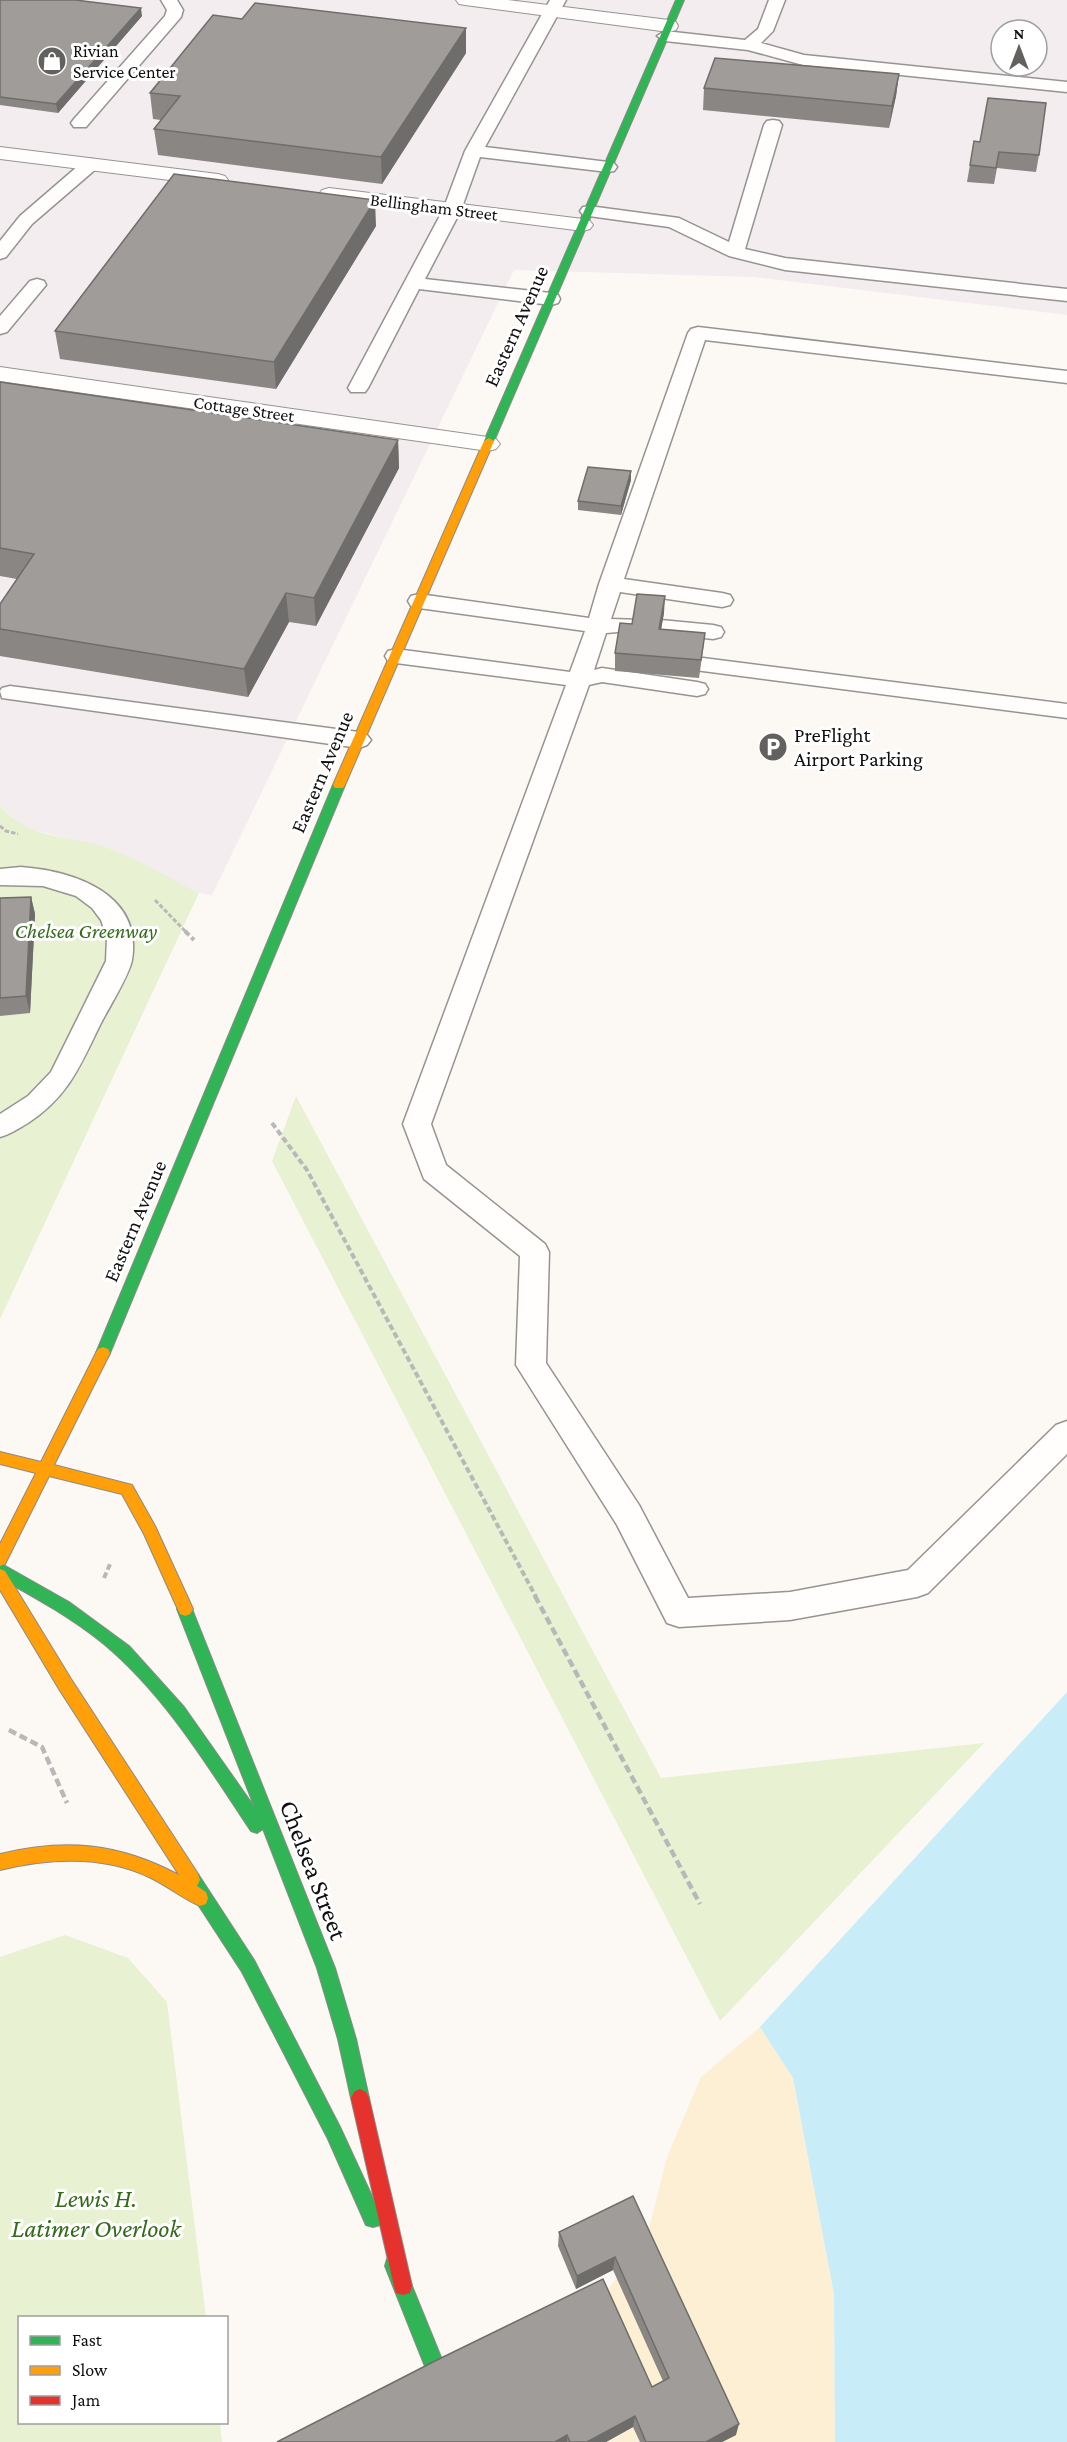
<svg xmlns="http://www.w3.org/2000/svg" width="1067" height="2442" viewBox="0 0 1067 2442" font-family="'Crimson Pro',serif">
<rect width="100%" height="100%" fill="#fcf9f4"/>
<!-- industrial -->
<path fill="#f3edf0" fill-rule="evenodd" d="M0 0H1067V315L754 277 514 270 212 895 199 893 107 848 33 830 19 824 0 805ZM1001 30H1037V66H1001Z"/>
<!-- green -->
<path fill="#e9f1d3" d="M0 805C28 841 69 834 108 848 140 860 169 878 199 893L0 1319Z
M296 1096 661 1778 984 1743 720 2021 272 1161Z
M65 1935 128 1958 167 2002 206 2317 20 2318V2422L220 2423 222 2442H0V1957Z"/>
<!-- sand -->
<path fill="#fdefd4" d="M760 2027 793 2078 834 2294 835 2442H471L570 2338 646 2240 667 2157 701 2077Z"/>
<!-- water -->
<path fill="#c8ecf8" d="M1067 1692V2442H835L834 2294 793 2078 760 2027Z"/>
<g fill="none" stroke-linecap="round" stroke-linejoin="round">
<!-- lane casing -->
<g stroke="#969492" stroke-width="3">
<path id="lane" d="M161 0H177L183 10 181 17 86 127H74L71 123 74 119 165 16 167 10Z
M550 0H566L485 147 608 162 614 163 617 167 614 171 608 172 480 157 461 210 425 279 551 293 558 295 560 299 558 303 551 305 419 289 368 388 365 392H351L348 388 443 210 465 151Z
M769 0H785L773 31 761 43 804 55 1067 82V92L803 65 748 50 665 41 657 36 665 31 745 40 758 29Z
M773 120 779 121 782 125 745 249 785 258 1067 289V301L785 270 729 256 669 227 589 216 583 215 580 211 583 207 589 206 679 218 729 242 764 125 767 121Z
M91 159 97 160 100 164 97 168 32 224 6 257 0 259V241L20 216 85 160Z
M37 279 44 281 46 285 7 332 0 334V316L30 281Z
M698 327 1067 371V383L705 340 624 579 722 593 730 595 733 600 730 605 722 607 620 592 611 619 642 620 645 625 642 630 606 633 594 670 602 668 697 682 705 684 708 689 705 694 697 696 602 682 589 685 431 1124 446 1165 545 1244 549 1252 546 1363 639 1505 688 1598 790 1592 908 1570 1056 1425 1067 1421V1454L928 1593 917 1597 790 1620 679 1627 667 1623 617 1525 516 1365 520 1256 424 1179 403 1124 566 685 396 663 388 661 385 656 388 651 396 649 570 672 585 631 419 608 411 606 408 601 411 596 419 594 589 618 599 584 688 333 691 329Z
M661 620 713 625 721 627 724 632 721 637 713 639 653 632 650 627 653 622Z
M703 658 1067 704V718L695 670 692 665 695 660Z
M10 686 359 732 367 735 371 740 367 745 359 748 2 698 0 691 2 688Z
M21 867C73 871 143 893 132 960 129 976 108 1009 100 1025 80 1066 68 1097 28 1123 19 1128 11 1134 0 1137V1114L28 1096 51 1072 106 961 107 937 101 920 92 908 76 896 43 886 0 885V869Z"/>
</g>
<!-- street casing -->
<g stroke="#969492" stroke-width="2">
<path id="street" d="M456 0H508L669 20 676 22 678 26 676 30 669 32 465 5 459 4Z
M0 147 218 174 225 176 228 180 225 184 218 186 0 159Z
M329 188 583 219 590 221 593 225 590 229 583 231 322 198 319 194 322 190Z
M0 367 488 437 496 439 500 444 496 449 488 451 0 381Z"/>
</g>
<!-- fast casing -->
<g stroke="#8c8b89" stroke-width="2">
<path id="fast" d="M676 0H684L494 441 486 443 484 441Z
M339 781 345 785 110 1353 108 1357 103 1359 98 1357 96 1353 333 785Z
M0 1563 69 1602 129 1646 184 1707 255 1808 177 1609 180 1604 185 1602 190 1604 335 1968 356 2039 369 2098 366 2104 360 2107 354 2104 351 2098 338 2039 317 1968 263 1829 257 1833 251 1831C207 1765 165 1695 104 1644 72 1618 36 1598 0 1578Z
M192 1872 198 1874 254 1960 340 2127 382 2218 380 2225 373 2227 366 2225 328 2139 242 1972 186 1886 184 1880 186 1874Z
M394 2257 401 2259 447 2372 444 2379 437 2382 430 2379 385 2266 387 2259Z"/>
</g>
<!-- slow casing -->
<g stroke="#8c8b89" stroke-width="2">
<path id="slow" d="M489 438 494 441 345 785 343 788H335L333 785 484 441Z
M103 1347 108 1349 110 1353 54 1465 132 1485 155 1526 193 1609 190 1614 185 1616 180 1614 144 1534 122 1494 49 1476 5 1564 0 1566V1544L36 1473 0 1464V1452L41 1462 98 1349Z
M0 1569 5 1571 71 1679 198 1874 200 1880 197 1886 206 1892 208 1898 206 1904 200 1906C183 1899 168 1886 151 1878 104 1855 50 1858 0 1870V1854C65 1838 119 1843 179 1875L59 1689 0 1590Z"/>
</g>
<!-- jam casing -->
<g stroke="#8c8b89" stroke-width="2">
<path id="jam" d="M360 2089 366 2092 369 2098 412 2286 410 2293 403 2295 396 2293 394 2286 351 2098 354 2092Z"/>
</g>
<!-- path-far2 -->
<path stroke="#b9b8b8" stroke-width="3" stroke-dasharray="4.5 2" stroke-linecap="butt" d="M0 826 6 831 18 834
M155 900 187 933"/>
<!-- path-far1 -->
<path stroke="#b9b8b8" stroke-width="4" stroke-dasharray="6 3" stroke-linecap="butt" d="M185 931 194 940
M272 1123 307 1170 536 1597
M104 1578 111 1562"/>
<!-- path -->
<path stroke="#b9b8b8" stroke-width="4.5" stroke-dasharray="8 4" stroke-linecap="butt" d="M535 1596 700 1904
M9 1730 42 1747 67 1803"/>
<!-- lane -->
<use href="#lane" fill="#fffefd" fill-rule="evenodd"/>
<!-- street -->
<use href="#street" fill="#fffefd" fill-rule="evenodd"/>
<!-- fast -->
<use href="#fast" fill="#30b455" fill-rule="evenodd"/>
<!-- slow -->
<use href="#slow" fill="#ff9f0a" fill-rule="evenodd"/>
<!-- jam -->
<use href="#jam" fill="#e5322d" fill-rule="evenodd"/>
</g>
<!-- wall -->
<path fill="#898684" d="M0 0 142 16 58 113 0 105Z
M466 53 382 184 158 155 154 129 161 120 153 119 150 93Z
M899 74 896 96 889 128 703 110 704 88Z
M974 141 980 142 1039 155 1036 172 997 168 994 184 967 182Z
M376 226 276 389 60 359 55 331Z
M0 382 398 440 399 468 316 626 289 622 248 697 0 656V604L17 579 0 576Z
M631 480 621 515 578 510V501Z
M664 613 661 629 705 633 703 650 699 678 615 671V653L632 624Z
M31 897 35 914 30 1013 0 1016V898Z
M633 2196 736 2435 722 2442H640L633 2427 606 2442H277L652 2387 663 2381 613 2270 576 2289 558 2246 559 2232Z"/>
<!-- shaded-wall -->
<path fill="#6f6d6b" d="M141 8 142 16 58 113 56 104Z
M466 28V53L382 184 381 157Z
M899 74 896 96 889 128 892 106Z
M375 200 376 226 276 389 274 362Z
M398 440 399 468 316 626 314 598Z
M631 471V480L621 515V506Z
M286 593 289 622 248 697 244 669Z
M665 596 664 613 658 647 659 629Z
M31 897 35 914 30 1013 26 996Z
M615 2257 613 2270 576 2289 577 2276Z
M635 2416 633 2427 606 2442H587Z
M739 2424 736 2435 722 2442H706Z
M567 2435V2442H555Z"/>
<!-- building -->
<path fill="#9f9c99" stroke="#6f6d6b" stroke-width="1.5" d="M0 0H75L141 8 56 104 0 97Z
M255 3 466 28 381 157 154 129 180 96 150 93 213 15 242 19Z
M715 58 899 74 892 106 704 88Z
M988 98 1046 103 1039 155 999 152 996 168 970 165 974 141 980 142Z
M174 174 375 200 274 362 55 331Z
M0 382 398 440 314 598 286 593 244 669 0 629V604L34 554 0 548Z
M588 467 631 471 621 506 578 501Z
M637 594 665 596 659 629 705 633 701 660 615 653 620 623 632 624Z
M31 897 26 996 0 998V898Z
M633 2196 739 2424 706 2442H646L635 2416 587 2442H570L567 2435 555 2442H277L435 2361 603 2279 652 2387 669 2378 615 2257 577 2276 559 2232Z"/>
<!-- icons -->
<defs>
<g id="shop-disc" transform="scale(1.5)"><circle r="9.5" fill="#62615f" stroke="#fff"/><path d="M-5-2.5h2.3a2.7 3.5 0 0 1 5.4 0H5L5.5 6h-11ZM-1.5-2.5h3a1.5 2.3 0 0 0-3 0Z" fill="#fff"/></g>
<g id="parking-disc" transform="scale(1.5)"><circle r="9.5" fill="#62615f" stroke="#fff"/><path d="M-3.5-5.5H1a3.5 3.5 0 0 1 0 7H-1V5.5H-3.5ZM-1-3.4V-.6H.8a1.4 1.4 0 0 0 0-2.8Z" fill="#fff"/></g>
</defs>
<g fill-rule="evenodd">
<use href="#shop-disc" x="52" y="61"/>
<use href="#parking-disc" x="773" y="747"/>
</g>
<g text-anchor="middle" stroke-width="6" stroke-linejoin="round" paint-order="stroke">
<!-- far-poi labels -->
<g font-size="18" fill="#0f0f0f" stroke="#fff" text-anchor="start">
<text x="73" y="57">Rivian<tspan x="73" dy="21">Service Center</tspan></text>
</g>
<!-- far-street labels -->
<g font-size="18" fill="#0f0f0f" stroke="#fff">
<text transform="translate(434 207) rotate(7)" y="6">Bellingham Street</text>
<text transform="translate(244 409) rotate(8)" y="6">Cottage Street</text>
</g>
<!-- street labels -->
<g font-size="21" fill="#0f0f0f" stroke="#fff">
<text transform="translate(516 326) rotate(-66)" y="7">Eastern Avenue</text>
<text transform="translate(322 772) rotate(-67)" y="7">Eastern Avenue</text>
<text transform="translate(135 1221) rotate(-67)" y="7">Eastern Avenue</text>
</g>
<!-- poi labels -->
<g font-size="21" fill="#0f0f0f" stroke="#fff" text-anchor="start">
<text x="794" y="742">PreFlight<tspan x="794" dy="24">Airport Parking</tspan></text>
</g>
<!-- park labels -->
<g font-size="21" font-style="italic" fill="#356a1b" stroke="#fff">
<text x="86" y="938">Chelsea Greenway</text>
</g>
<!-- near-street labels -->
<g font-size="26" fill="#0f0f0f" stroke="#fff">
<text transform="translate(314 1870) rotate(69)" y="9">Chelsea Street</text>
</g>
<!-- near-park labels -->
<g font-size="26" font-style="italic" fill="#356a1b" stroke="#fff">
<text x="96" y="2207">Lewis H.<tspan x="96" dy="30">Latimer Overlook</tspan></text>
</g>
</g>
<!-- legend -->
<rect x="18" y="2316" width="210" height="108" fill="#ffffff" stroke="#9f9f9f" stroke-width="1.5"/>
<rect x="30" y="2336" width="30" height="9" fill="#30b455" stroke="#9f9f9f" stroke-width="1.5"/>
<text x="72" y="2346" font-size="18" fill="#0f0f0f">Fast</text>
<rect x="30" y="2366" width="30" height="9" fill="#ff9f0a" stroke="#9f9f9f" stroke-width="1.5"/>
<text x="72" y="2376" font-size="18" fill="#0f0f0f">Slow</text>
<rect x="30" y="2396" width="30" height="9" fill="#e5322d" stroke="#9f9f9f" stroke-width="1.5"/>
<text x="72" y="2406" font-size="18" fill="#0f0f0f">Jam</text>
<!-- north arrow -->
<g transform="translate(1019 48)"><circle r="28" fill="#ffffff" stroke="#9f9f9f" stroke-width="1.5"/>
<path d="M0-4.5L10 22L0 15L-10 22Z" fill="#62615f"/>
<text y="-9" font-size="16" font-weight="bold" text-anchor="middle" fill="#0f0f0f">N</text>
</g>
</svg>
